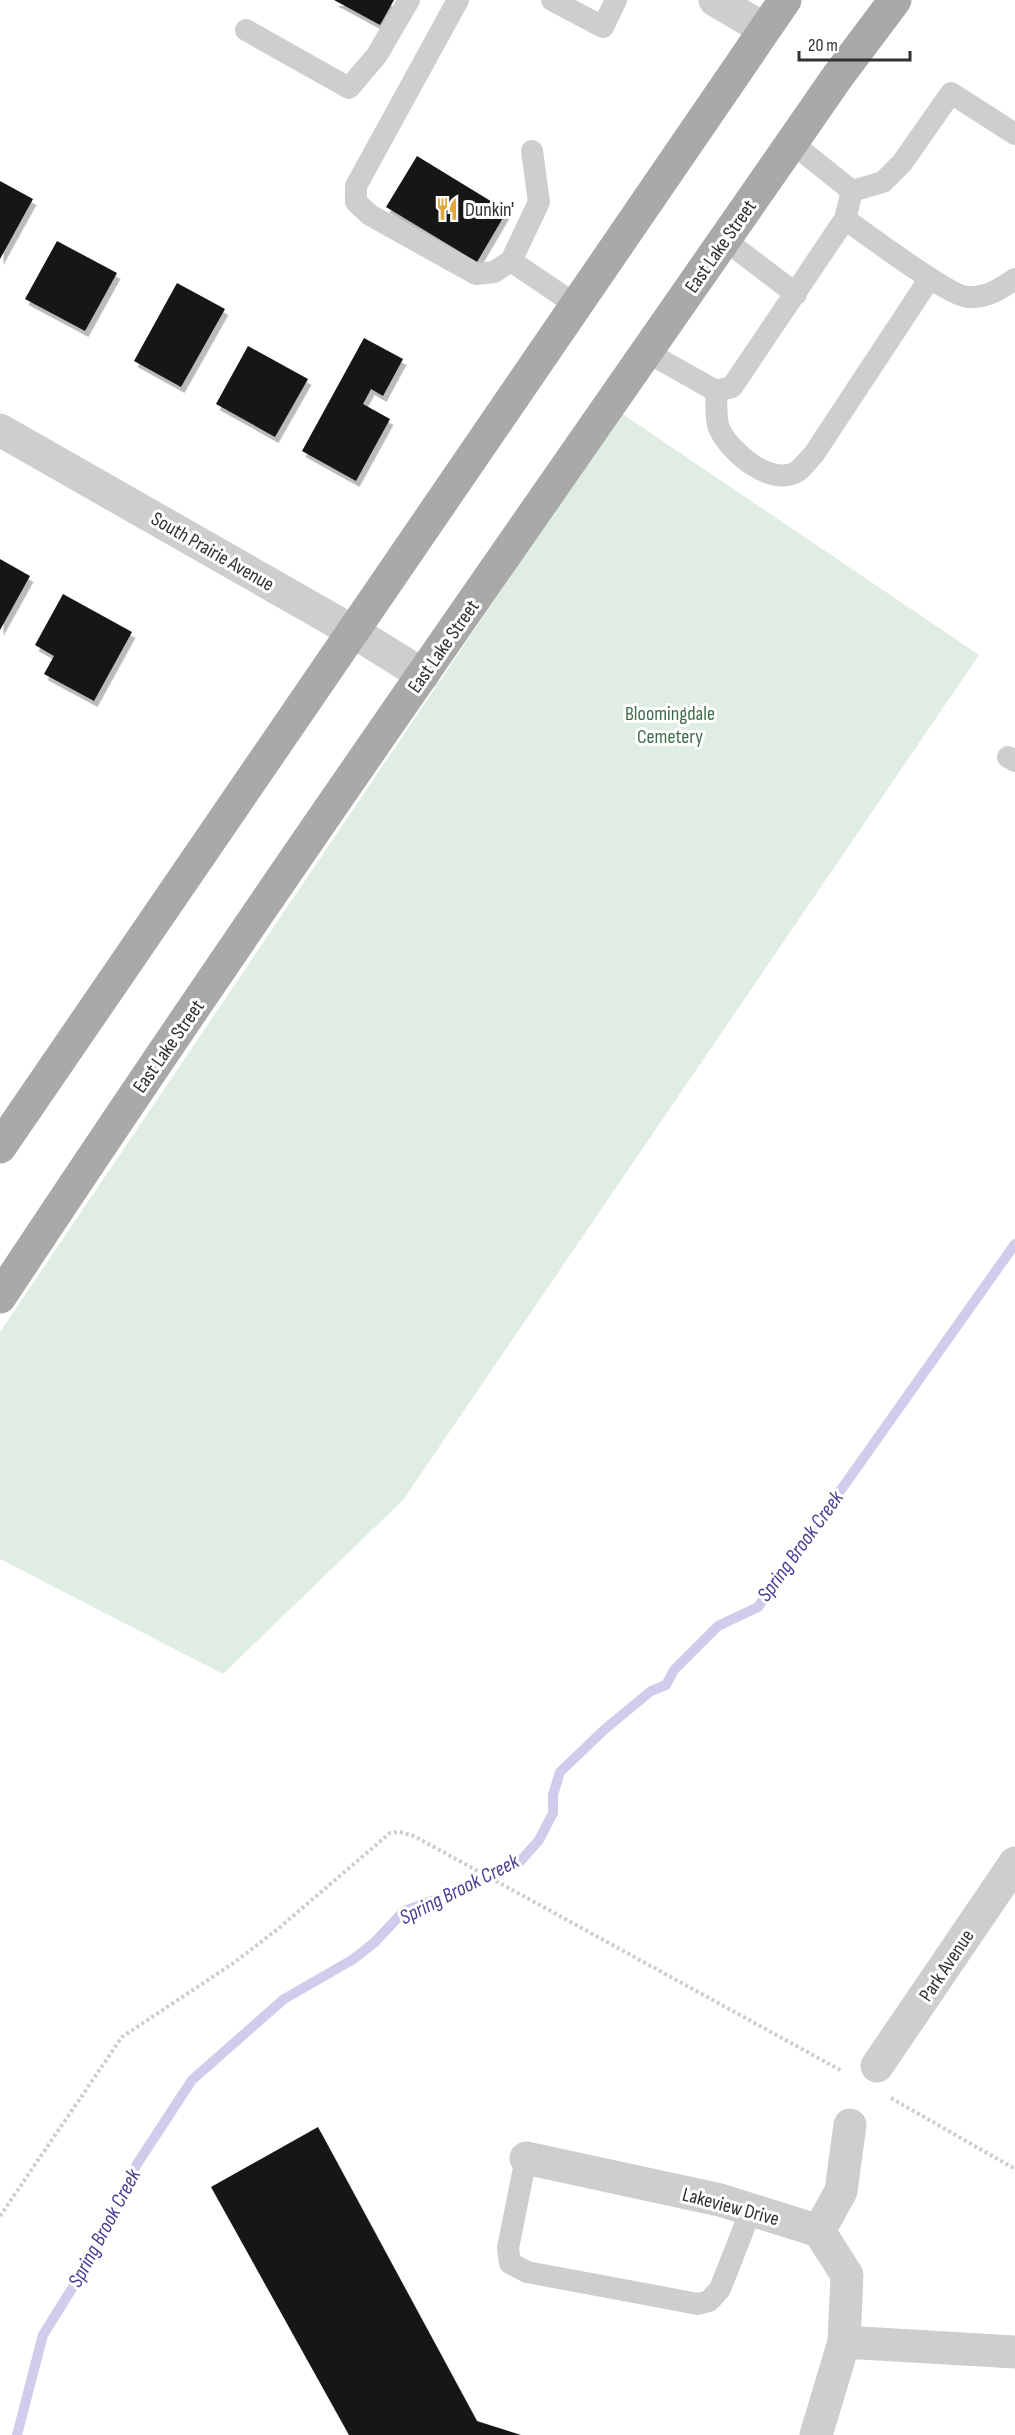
<svg xmlns="http://www.w3.org/2000/svg" width="1015" height="2435" viewBox="0 0 1015 2435" font-family="'Sofia Sans Condensed',sans-serif">
<defs>
<filter id="shadow"><feDropShadow dx="3.5" dy="6" stdDeviation="0" flood-color="#0004"/></filter>
</defs>
<rect width="100%" height="100%" fill="#fff"/>
<!-- green -->
<path fill="#dfede2" d="M621 413 979 655 403 1500 223 1674 0 1559V1332Z"/>
<g fill="none" stroke-linecap="round" stroke-linejoin="round">
<!-- stream -->
<path stroke="#d0ccec" stroke-width="10" d="M17 2435 43 2335 81 2274 137 2164 192 2080 284 1999 352 1960 374 1943 404 1911 440 1898 518 1864 539 1840 553 1813V1795L560 1772 605 1729 651 1691 666 1685 674 1670 718 1626 758 1607 1015 1244"/>
</g>
<!-- building -->
<path fill="#181818" filter="url(#shadow)" d="M334 0H394L380 25Z
M417 156 507 211 477 262 386 207Z
M0 181 33 199 0 259Z
M57 241 117 273 85 331 25 299Z
M177 283 225 309 181 387 134 361Z
M364 338 403 359 383 396 371 389 363 404 390 419 356 481 302 451Z
M248 346 308 379 275 437 216 404Z
M0 559 30 576 0 630Z
M63 594 132 632 94 701 44 674 54 656 35 645Z
M318 2127 477 2421 521 2435H349L211 2187Z"/>
<g fill="none" stroke-linecap="round" stroke-linejoin="round">
<!-- path -->
<path stroke="#cecece" stroke-width="4" stroke-dasharray="3 3" stroke-linecap="butt" d="M891 2098 1015 2169
M0 2216 122 2037 235 1962 279 1928 390 1833 400 1832 414 1836 842 2071"/>
<!-- lane -->
<path stroke="#cecece" stroke-width="22" d="M458 0 356 186V202L370 215 476 274 494 272 511 261
M552 0 603 27 616 0
M246 30 349 88 377 55 409 0
M792 143 852 191 883 182 902 163 951 93 1015 134
M532 151 539 202 511 261 576 305
M845 219C865 233 950 297 968 297 987 298 1000 289 1015 279
M725 240 796 294
M647 352 716 391 732 387 845 219 852 191
M716 391C717 402 715 418 719 428 729 452 772 488 798 471 804 466 809 459 814 454L930 278
M1008 757 1015 761
M526 2158 508 2248 510 2263 527 2272 698 2304 709 2301 720 2289 751 2210"/>
<!-- street -->
<path stroke="#cecece" stroke-width="33" d="M715 0 764 29
M0 430 354 632 423 675
M877 2066 1015 1863
M526 2158 720 2200 819 2231 847 2275 844 2342
M819 2231 841 2191 850 2125
M816 2435 844 2342 1015 2352"/>
<!-- primary -->
<path stroke="#a9a9a9" stroke-width="33" d="M0 1147 785 0
M0 1297C272 885 557 482 838 76L895 0"/>
</g>
<!-- icons -->
<defs>
<g id="restaurant-bare" transform="scale(1.8)"><path d="M-5-6h1v4h1v-4h1v4h1v-4h1v5L-1.5 .5V6h-2V.5L-5-1ZM5-6V6H3V1.5H1.5Q1.5-4 5-6Z" fill="#e3a638" stroke="#fff" stroke-width="2.5" paint-order="stroke"/></g>
</defs>
<g fill-rule="evenodd">
<use href="#restaurant-bare" x="447" y="209"/>
</g>
<g text-anchor="middle" stroke-width="6" stroke-linejoin="round" paint-order="stroke">
<!-- poi labels -->
<g font-size="20" fill="#313131" stroke="#fff" text-anchor="start">
<text x="465" y="216">Dunkin'</text>
</g>
<!-- street labels -->
<g font-size="20" fill="#313131" stroke="#fff">
<text transform="translate(720 246) rotate(-55)" y="7">East Lake Street</text>
<text transform="translate(213 551) rotate(30)" y="7">South Prairie Avenue</text>
<text transform="translate(443 646) rotate(-55)" y="7">East Lake Street</text>
<text transform="translate(168 1046) rotate(-55)" y="7">East Lake Street</text>
<text transform="translate(946 1965) rotate(-56)" y="7">Park Avenue</text>
<text transform="translate(731 2206) rotate(15)" y="7">Lakeview Drive</text>
</g>
<!-- park labels -->
<g font-size="20" fill="#3e6d4a" stroke="#fff">
<text x="670" y="720">Bloomingdale<tspan x="670" dy="23">Cemetery</tspan></text>
</g>
<!-- water labels -->
<g font-size="21" font-style="italic" fill="#483f93" stroke="#fff">
<text transform="translate(800 1546) rotate(-54)" y="7">Spring Brook Creek</text>
<text transform="translate(459 1889) rotate(-27)" y="7">Spring Brook Creek</text>
<text transform="translate(104 2228) rotate(-62)" y="7">Spring Brook Creek</text>
</g>
</g>
<!-- scale -->
<path d="M799 51v9h111v-9" fill="none" stroke="#313131" stroke-width="3"/>
<text x="808" y="51" font-size="18" fill="#313131" stroke="#ffffff" stroke-width="4.5" paint-order="stroke">20 m</text>
</svg>
